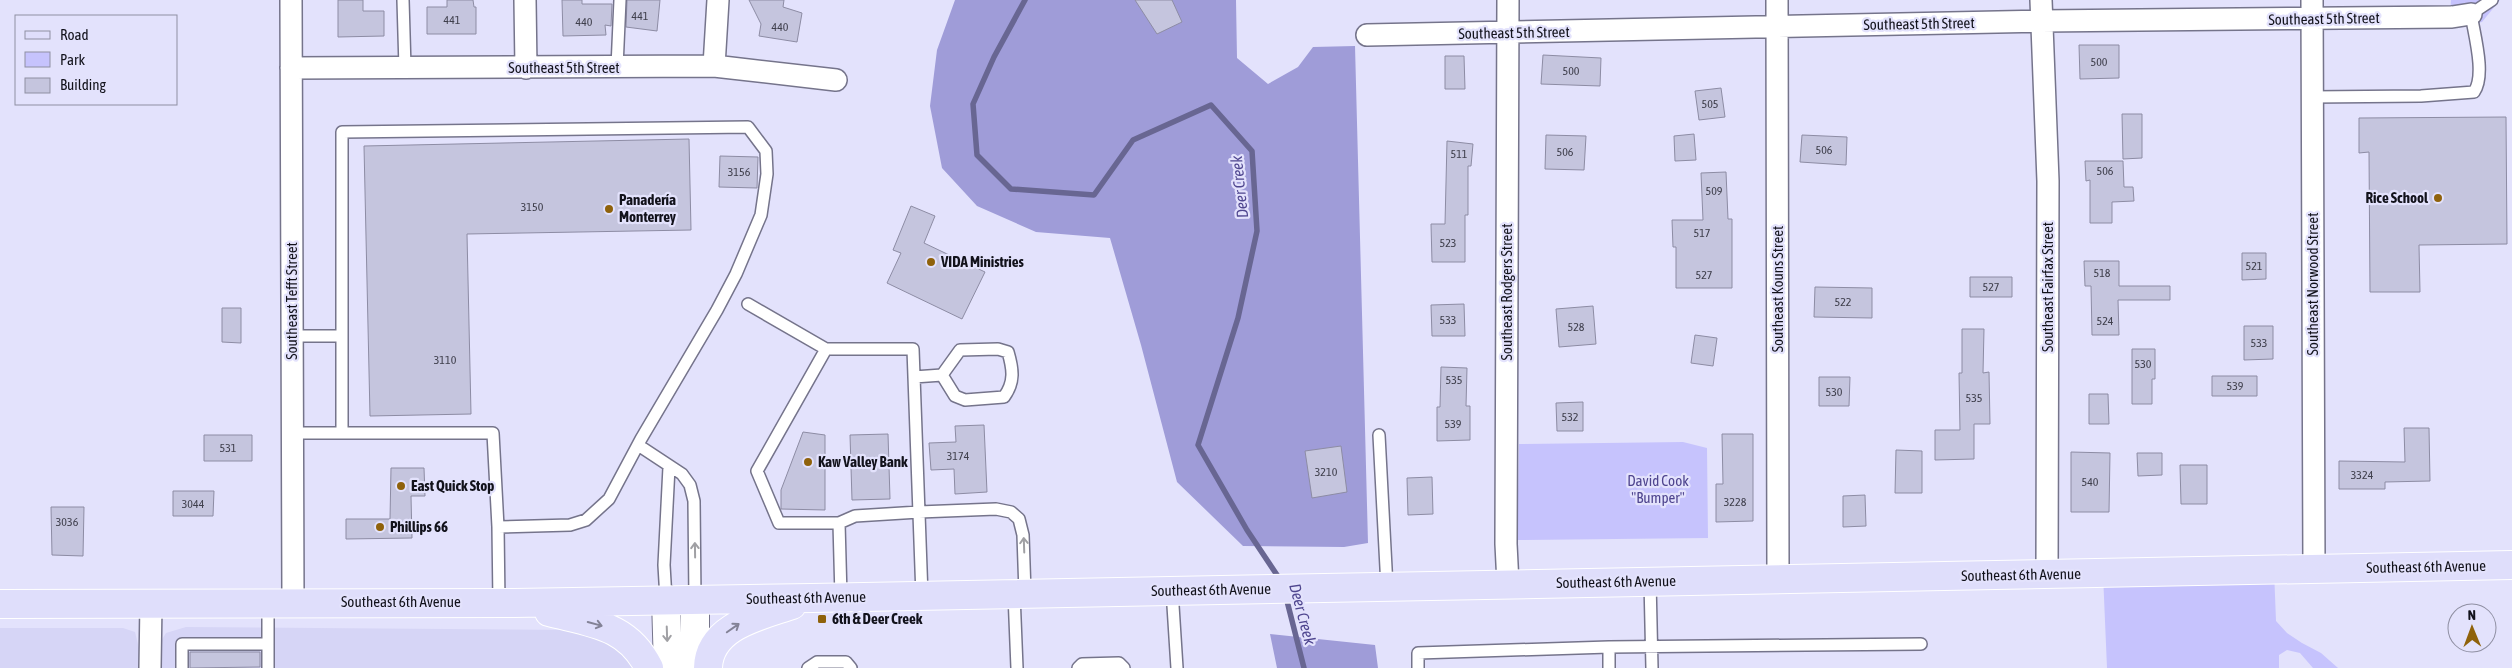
<svg xmlns="http://www.w3.org/2000/svg" width="2512" height="668" viewBox="0 0 2512 668" font-family="'Asap Condensed',sans-serif">
<rect width="100%" height="100%" fill="#e3e2fc"/>
<!-- built -->
<path fill="#d6d5f6" d="M186 627 575 630 621 645 639 668H160L161 641 166 633Z
M0 628H123L135 632 141 656 140 668H0Z"/>
<!-- green -->
<path fill="#c6c3fd" d="M2451 0H2500L2482 22 2449 29Z
M1683 442 1707 448 1708 538 1517 540 1519 444Z
M2274 570 2276 621 2287 633 2302 643 2321 653 2338 668H2313L2300 653 2287 650 2279 655V668H2107L2103 574Z"/>
<!-- forest -->
<path fill="#9f9cd8" d="M955 0H1236L1237 58 1268 84 1298 67 1313 47 1355 46 1368 543 1344 547 1243 546 1177 482 1141 345 1110 238 1036 232 977 206 942 168 930 106 937 50Z
M1270 634 1375 645 1378 668H1277Z"/>
<g fill="none" stroke-linecap="round" stroke-linejoin="round">
<!-- stream -->
<path stroke="#686692" stroke-width="5.5" d="M1025 0 994 57 973 104 977 155 1011 189 1094 195 1133 140 1211 105 1252 151 1257 231 1238 318 1198 445 1247 530 1281 581
M1286 597 1304 668"/>
</g>
<!-- building -->
<path fill="#c5c5de" stroke="#8d8ca4" d="M338 0H363V11H384V36L338 37Z
M447 0H473L474 7H476V34H427V7H447Z
M562 0H582V4H612L611 26 605 25 606 35 563 36Z
M627 0H660L657 31 626 27Z
M749 0H784L783 7 802 13 797 42 759 36 761 24Z
M1135 0H1172L1182 22 1157 34Z
M2079 45H2119V78L2080 79Z
M1543 55 1601 58 1600 86 1541 84Z
M1445 56H1464L1465 89H1445Z
M1721 88 1725 117 1699 120 1695 91Z
M2122 114H2142V158L2123 159Z
M2506 117 2507 244 2419 245 2420 292H2370L2369 152 2359 153V118Z
M1694 134 1696 160 1675 161 1674 136Z
M1546 135 1586 136 1584 170 1545 169Z
M1802 135 1847 137 1846 165 1800 162Z
M689 139 691 230 467 234 471 414 370 416 364 146Z
M1447 141 1473 144 1471 166H1468V215H1465V262H1432L1431 224H1445Z
M720 156 758 157 757 188 719 187Z
M2085 161H2123L2124 187H2133L2134 201 2112 202V223H2090V180L2086 181Z
M1726 172 1728 219H1732V288H1676V247H1673L1672 220H1703L1701 173Z
M911 206 935 216 924 243 985 272 962 319 887 283 901 253 893 250Z
M2242 253H2266V279L2242 280Z
M2084 261H2119V286H2170V300H2118L2119 335H2092L2091 286H2085Z
M1970 277H2012V297H1970Z
M1815 287 1872 288V318L1814 317Z
M1464 304 1465 336H1432L1431 305Z
M1593 306 1596 344 1559 347 1556 309Z
M222 308H241V343L222 342Z
M2244 326H2273V359L2244 360Z
M1962 329H1984L1983 373 1989 372 1990 424H1974V459L1935 460V430H1960L1959 373H1962Z
M1695 335 1717 338 1713 366 1691 363Z
M2132 349H2155V379H2152V404H2132Z
M1441 367 1467 368 1466 406H1470V440L1437 441V407H1440Z
M2212 376H2257V396H2212Z
M1819 377H1850L1849 406H1819Z
M2089 394H2108L2109 424H2089Z
M1583 402V431H1557L1556 403Z
M984 425 987 492 955 494 954 469 931 470 929 443 956 442 955 426Z
M2404 428H2429L2430 481 2385 482V489H2339V461L2405 462Z
M803 432 825 435V510L781 509V490Z
M888 434 890 499 852 500 850 435Z
M1722 434H1753V521L1716 522V484H1723Z
M204 435H252V461H204Z
M1341 446 1347 492 1312 498 1305 451Z
M1896 450 1922 451V493H1895Z
M2071 452 2110 453 2109 512H2071Z
M2137 453H2162V475L2138 476Z
M2180 465H2207V504H2181Z
M391 468H424L425 496H411L412 538 346 539V519H390Z
M1432 477 1433 514 1408 515 1407 478Z
M173 491H214L213 516H173Z
M1865 495 1866 526 1843 527V496Z
M51 507H84L83 556 52 555Z
M190 652H260V667L190 668Z"/>
<g fill="none" stroke-linecap="round" stroke-linejoin="round">
<!-- lane casing -->
<g stroke="#75748b" stroke-width="14">
<path id="lane" d="M403 0 405 68
M617 67 620 0
M2312 97 2421 96 2474 92C2486 75 2474 34 2471 14L2492 0
M748 304 826 349H913L922 596
M293 336H342
M826 349 757 471 779 523H839L841 597
M914 377 942 375 955 396 965 400 1004 397C1015 382 1013 369 1008 352L998 349 960 350 942 375
M293 433H342
M1379 435 1387 587
M638 445 682 474 690 485 694 501 695 599
M839 523 855 516 919 512 996 509 1011 512 1019 519 1023 535 1025 593
M498 527 493 433H342V132L748 127 766 151 767 174 761 215 736 274 717 310 641 439 609 499 586 520 570 525 498 527 499 603
M1650 581 1652 668
M1172 590 1177 668
M1014 594 1017 668
M666 599 664 565 669 467
M268 602V668
M182 668V644H268
M808 668 817 662H846L851 668
M1078 668 1082 664 1119 663 1124 668
M1418 668V653L1609 647 1921 644
M1609 668V647"/>
</g>
<!-- street casing -->
<g stroke="#75748b" stroke-width="24">
<path id="street" d="M291 0 293 602
M525 0 526 68
M1508 0 1506 544 1508 584
M1777 0 1778 579
M2041 0 2048 181 2047 575
M2312 0 2314 569
M1367 35 2041 21 2452 17 2471 14
M714 66 718 0
M291 68 714 66 836 80
M150 668 151 602"/>
</g>
<!-- secondary casing -->
<g stroke="#75748b" stroke-width="30">
<path id="secondary" d="M666 599 668 668
M695 599V668"/>
</g>
<!-- primary casing -->
<g stroke="#fff" stroke-width="30">
<path id="primary" d="M0 604 514 603 812 598 2512 565
M549 612C592 623 628 625 649 668
M708 668C709 626 760 616 792 605"/>
</g>
<!-- lane -->
<use href="#lane" stroke="#fff" stroke-width="11"/>
<!-- street -->
<use href="#street" stroke="#fff" stroke-width="21"/>
<!-- secondary -->
<use href="#secondary" stroke="#fff" stroke-width="28"/>
<!-- primary -->
<use href="#primary" stroke="#dfdefb" stroke-width="28"/>
</g>
<!-- one-way arrows -->
<defs><path id="oneway-shaft" d="M-6 0H5M1.5-3L5.5 0L1.5 3" fill="none" stroke-width="1.6" stroke-linecap="round" stroke-linejoin="round" transform="scale(1.25)"/></defs>
<g stroke="#a0a0a4">
<use href="#oneway-shaft" transform="translate(1024 545) rotate(-92)"/>
<use href="#oneway-shaft" transform="translate(695 550) rotate(-91)"/>
<use href="#oneway-shaft" transform="translate(667 634) rotate(88)"/>
</g>
<g stroke="#838296">
<use href="#oneway-shaft" transform="translate(595 624) rotate(15)"/>
<use href="#oneway-shaft" transform="translate(733 628) rotate(-35)"/>
</g>
<!-- markers -->
<g fill="#8f620b" stroke="#e3e2fc" stroke-width="2">
<circle cx="2438" cy="198" r="5"/>
<circle cx="609" cy="209" r="5"/>
<circle cx="931" cy="262" r="5"/>
<circle cx="808" cy="462" r="5"/>
<circle cx="401" cy="486" r="5"/>
<circle cx="380" cy="527" r="5"/>
<rect x="817" y="614" width="10" height="10" rx="2.5"/>
</g>
<g text-anchor="middle" stroke-width="4.5" stroke-linejoin="round" paint-order="stroke">
<!-- number labels -->
<g font-size="12" fill="#3f3f4c">
<text x="640" y="20">441</text>
<text x="452" y="24">441</text>
<text x="584" y="26">440</text>
<text x="780" y="31">440</text>
<text x="2099" y="66">500</text>
<text x="1571" y="75">500</text>
<text x="1710" y="108">505</text>
<text x="1824" y="154">506</text>
<text x="1565" y="156">506</text>
<text x="1459" y="158">511</text>
<text x="2105" y="175">506</text>
<text x="739" y="176">3156</text>
<text x="1714" y="195">509</text>
<text x="532" y="211">3150</text>
<text x="1702" y="237">517</text>
<text x="1448" y="247">523</text>
<text x="2254" y="270">521</text>
<text x="2102" y="277">518</text>
<text x="1704" y="279">527</text>
<text x="1991" y="291">527</text>
<text x="1843" y="306">522</text>
<text x="1448" y="324">533</text>
<text x="2105" y="325">524</text>
<text x="1576" y="331">528</text>
<text x="2259" y="347">533</text>
<text x="445" y="364">3110</text>
<text x="2143" y="368">530</text>
<text x="1454" y="384">535</text>
<text x="2235" y="390">539</text>
<text x="1834" y="396">530</text>
<text x="1974" y="402">535</text>
<text x="1570" y="421">532</text>
<text x="1453" y="428">539</text>
<text x="228" y="452">531</text>
<text x="958" y="460">3174</text>
<text x="1326" y="476">3210</text>
<text x="2362" y="479">3324</text>
<text x="2090" y="486">540</text>
<text x="1735" y="506">3228</text>
<text x="193" y="508">3044</text>
<text x="67" y="526">3036</text>
</g>
<!-- street labels -->
<g font-size="15" fill="#12121b" stroke="#e3e2fc">
<text transform="translate(2324 19) rotate(-1)" y="5">Southeast 5th Street</text>
<text transform="translate(1919 24) rotate(-1)" y="5">Southeast 5th Street</text>
<text transform="translate(1514 33) rotate(-1)" y="5">Southeast 5th Street</text>
<text x="564" y="73">Southeast 5th Street</text>
<text transform="translate(2313 284) rotate(-90)" y="5">Southeast Norwood Street</text>
<text transform="translate(2048 287) rotate(-90)" y="5">Southeast Fairfax Street</text>
<text transform="translate(1778 289) rotate(-90)" y="5">Southeast Kouns Street</text>
<text transform="translate(1507 292) rotate(-90)" y="5">Southeast Rodgers Street</text>
<text transform="translate(292 301) rotate(-90)" y="5">Southeast Tefft Street</text>
<text transform="translate(2426 567) rotate(-1)" y="5">Southeast 6th Avenue</text>
<text transform="translate(2021 575) rotate(-1)" y="5">Southeast 6th Avenue</text>
<text transform="translate(1616 582) rotate(-1)" y="5">Southeast 6th Avenue</text>
<text transform="translate(1211 590) rotate(-1)" y="5">Southeast 6th Avenue</text>
<text transform="translate(806 598) rotate(-1)" y="5">Southeast 6th Avenue</text>
<text x="401" y="607">Southeast 6th Avenue</text>
</g>
<!-- poi labels -->
<g font-size="15" font-weight="bold" fill="#12121b" stroke="#e3e2fc" text-anchor="start">
<text x="2428" y="203" text-anchor="end">Rice School</text>
<text x="619" y="205">Panadería<tspan x="619" dy="17">Monterrey</tspan></text>
<text x="941" y="267">VIDA Ministries</text>
<text x="818" y="467">Kaw Valley Bank</text>
<text x="411" y="491">East Quick Stop</text>
<text x="390" y="532">Phillips 66</text>
<text x="832" y="624">6th &amp; Deer Creek</text>
</g>
<!-- park labels -->
<g font-size="15" fill="#4f458f" stroke="#e3e2fc">
<text x="1658" y="486">David Cook<tspan x="1658" dy="17">"Bumper"</tspan></text>
</g>
<!-- water labels -->
<g font-size="16" font-style="italic" fill="#4f468f" stroke="#e3e2fc">
<text transform="translate(1239 187) rotate(-96)" y="6">Deer Creek</text>
<text transform="translate(1303 614) rotate(75)" y="6">Deer Creek</text>
</g>
</g>
<!-- legend -->
<rect x="15" y="15" width="162" height="90" fill="#e3e2fc" stroke="#8f8fa2"/>
<rect x="25" y="31" width="25" height="8" fill="#dfdefb" stroke="#8f8fa2"/>
<text x="60" y="40" font-size="15" fill="#12121b">Road</text>
<rect x="25" y="52" width="25" height="15" fill="#c6c3fd" stroke="#8f8fa2"/>
<text x="60" y="65" font-size="15" fill="#12121b">Park</text>
<rect x="25" y="78" width="25" height="15" fill="#c5c5de" stroke="#8f8fa2"/>
<text x="60" y="90" font-size="15" fill="#12121b">Building</text>
<!-- north arrow -->
<g transform="translate(2472 628) rotate(359)"><circle r="24" fill="#e3e2fc" stroke="#8f8fa2"/>
<path d="M0-4L9 19L0 12L-9 19Z" fill="#8f620b"/>
<text y="-8" font-size="14" font-weight="bold" text-anchor="middle" fill="#12121b">N</text>
</g>
</svg>
